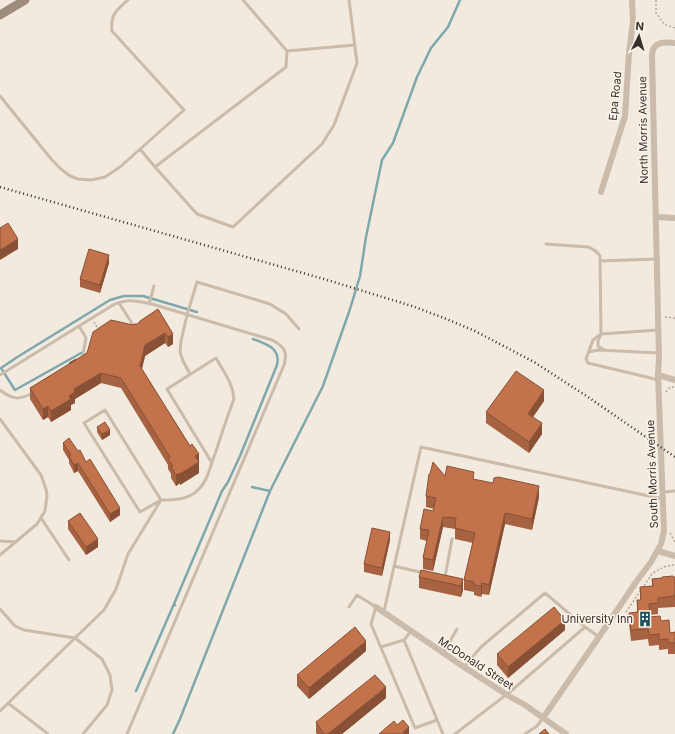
<svg xmlns="http://www.w3.org/2000/svg" width="675" height="734" viewBox="0 0 675 734" font-family="Inter,sans-serif">
<rect width="100%" height="100%" fill="#f2eade"/>
<g fill="none" stroke-linecap="round" stroke-linejoin="round">
<!-- stream -->
<path stroke="#7ea8ae" stroke-width="2.5" d="M83 352 15 390 1 368 19 356 110 300 124 296H143L197 312
M252 487 270 491
M174 604 222 491 228 482 240 456 277 365C281 348 266 344 253 339
M136 691 174 604 175 605
M173 734 180 719 270 491 323 386 350 309 360 276 366 237 382 160 393 143 417 77 431 48 448 27 460 0"/>
<!-- path -->
<path stroke="#b6a594" stroke-width="1.5" stroke-dasharray="2 2" stroke-linecap="butt" d="M656 0V13L664 24 675 28
M665 317 675 318
M94 322 98 329
M666 392 669 388 674 387
M670 533 675 542
M626 612 652 574C659 569 666 565 675 565"/>
<!-- service -->
<path stroke="#cabbaa" stroke-width="3" d="M287 51 355 45
M0 96 52 160 61 169 70 176 78 179 91 180 105 177 120 167 184 110 112 31C110 14 117 10 128 0
M140 149 155 167 286 67 287 51 243 0
M155 167 197 214 233 227 322 144 334 125 357 63 349 0
M546 244 588 247C593 249 597 251 600 256L601 334 593 340 586 359 588 363 659 380
M600 261 656 259
M119 303 135 328
M149 304 154 286
M79 326 86 338 82 360
M604 350 598 346V341L601 334 658 330
M589 352 598 350 659 353
M190 374 183 361 180 352 181 341 187 315 197 282 270 304 286 314 299 329
M0 375 113 305C128 298 136 301 152 304L272 340C284 346 288 352 284 365L127 734
M0 390C13 400 19 400 33 393
M105 410 161 500 140 512 84 423Z
M0 419 41 475 46 489 47 496 45 511 37 524 0 555
M663 492 675 491
M41 518 69 560
M0 541 16 542
M394 566 424 573
M443 577H445L452 539
M349 607 357 595 376 607 371 624 415 728 437 720
M0 609 15 626 24 630 75 638 104 610 116 589 128 554 161 500C174 500 188 500 198 490 208 481 210 466 215 454 221 436 227 417 234 399 233 383 223 371 216 358L167 389 212 463
M384 611 421 447 663 499
M404 640 443 734
M381 647 404 640 411 631
M443 653 457 629
M464 667 481 647 545 593 585 627 599 637
M8 703 48 734
M0 711 75 638 102 659 110 675 112 690 107 705 83 734
M455 734 511 691 585 627
M525 734 537 726 543 718"/>
<!-- minor -->
<path stroke="#cabbaa" stroke-width="6" d="M601 192 625 116 629 53 633 21 632 0
M656 217 675 218
M658 375 675 380
M658 551 675 556
M376 607 464 667 507 695 525 705 566 734
M543 718 599 637 636 582 651 562 661 544 664 531 658 375 659 358 652 55C653 41 664 42 675 43"/>
<!-- secondary -->
<path stroke="#9d8b7b" stroke-width="9" d="M0 15 25 0"/>
<!-- rail -->
<path stroke="#372f29" stroke-width="2.5" stroke-dasharray="1 3" stroke-linecap="butt" d="M0 187 324 279 412 306 444 318 475 331 534 362 585 395 675 457"/>
</g>
<!-- wall -->
<path fill="#a76341" d="M109 263 100 293 80 287V279Z
M158 309 173 344 168 347 165 343 145 356 142 369 190 446 199 454V473L180 485V483L176 486 171 478V474L168 469V465L121 388 101 383 75 399V403L71 405V410L51 422 48 417 43 420 30 399V388L69 364V363L76 360 133 325 137 324Z
M544 401 533 417 542 434 529 453 486 423V412Z
M97 427 110 435 102 440 97 432Z
M63 443 78 451 86 462 120 515 110 522 78 471 74 473 69 463V460L63 450Z
M445 476 474 480 539 497 532 530 505 524 489 595 482 594 481 597 474 595V592L464 590V580L473 543 455 539V529L443 527 433 571 423 569V558L427 541 420 539V529L433 511 434 509 426 507V496Z
M68 521 98 547 86 555 68 529Z
M390 540 382 576 364 572V564Z
M419 577 463 579V590L461 597 419 588Z
M675 577V607L658 608V614L650 615V617L661 621 670 633 675 632V654H668V649L659 650V645L649 646 648 639 631 641 629 623V613L637 612V600H640V587L652 586V579Z
M565 630 508 678 497 665V654Z
M366 651 309 699 297 686V675Z
M386 698 342 734H317L316 733V722Z"/>
<!-- shaded-wall -->
<path fill="#885035" d="M18 239V249L0 260V250Z
M109 255V263L100 293V285Z
M165 333V343L145 356 140 376V366L145 345Z
M173 334V344L168 347V337Z
M101 373V383L75 399V403L71 405V410L51 422V411L69 396 74 389Z
M544 390V401L528 424V414Z
M48 406V417L43 420V409Z
M542 423V434L529 453V442Z
M110 430V435L102 440V434Z
M199 454V473L180 485V474L195 456Z
M78 463V471L74 473V465Z
M180 473V483L176 486V475Z
M539 486V497L532 530V519Z
M120 508V515L110 522V514Z
M505 513V524L489 595V585Z
M443 517V527L433 571V560Z
M390 532V540L382 576V568Z
M98 539V547L86 555V547Z
M463 579V590L461 597V586Z
M482 583V594L481 597V586Z
M565 620V630L508 678V667Z
M366 641V651L309 699V688Z
M386 687V698L342 734H328Z
M409 727V734H403V732Z"/>
<!-- building -->
<path fill="#c2734c" stroke="#885035" d="M8 223 18 239 0 250V228Z
M89 249 109 255 100 285 80 279Z
M158 309 173 334 168 337 165 333 145 345 140 366 190 446 192 444 199 454 195 456 199 462 180 474V473L176 475 171 467 173 466 168 459 170 457 121 378 101 373 74 389 75 392 69 396 71 399 51 411 48 406 43 409 30 388 87 353 93 332 111 320 133 325 135 324H137L139 323 140 321Z
M76 359V360L70 364 69 363Z
M516 371 544 390 528 414 542 423 529 442 486 412Z
M105 422 110 430 102 434 97 427Z
M69 438 78 451 80 450 86 462 90 459 120 508 110 514 78 463 74 465 69 456 71 455 63 443Z
M433 462 445 476 447 466 474 472 473 479 493 483 494 478 498 477 539 486 532 519 505 513 489 585 482 583 481 586 474 585V582L464 580 475 533 455 528 456 518 443 517 433 560 423 558 429 530 420 529 424 509 433 511 436 498 426 496 429 474H430Z
M80 513 98 539 86 547 68 521Z
M372 528 390 532 382 568 364 564Z
M421 570 463 579 461 586 419 577Z
M673 576V577H675V596L658 598V603L649 604 650 617 660 616 661 621 669 620 670 633 675 632V643H668V639L659 640V634L649 635 648 629 631 630 629 613 638 612 637 600H641L640 587 653 586 652 579 662 578V577Z
M554 607 565 620 508 667 497 654Z
M355 627 366 641 309 688 297 675Z
M375 675 386 687 328 734H324L316 722Z
M403 720 409 727 403 732 406 734H379L394 721 397 725Z
M545 729 549 734H539Z"/>
<!-- icons -->
<defs>
<g id="building-bare" transform="scale(1.2)"><path d="M-4-6H4V6H1V3H-1V6H-4ZM-2.5-4.3h1.7v1.8h-1.7ZM.8-4.3h1.7v1.8H.8ZM-2.5-1h1.7V.8h-1.7ZM.8-1h1.7V.8H.8Z" fill="#204f58" stroke="#f9f4ea" stroke-width="2.5" paint-order="stroke"/></g>
</defs>
<g fill-rule="evenodd">
<use href="#building-bare" x="645" y="619"/>
</g>
<g text-anchor="middle" stroke-width="3" stroke-linejoin="round" paint-order="stroke">
<!-- street labels -->
<g font-size="11" fill="#372f29" stroke="#f9f4ea">
<text transform="translate(615 96) rotate(-84)" y="4">Epa Road</text>
<text transform="translate(643 130) rotate(-91)" y="4">North Morris Avenue</text>
<text transform="translate(652 474) rotate(-92)" y="4">South Morris Avenue</text>
<text transform="translate(476 663) rotate(33)" y="4">McDonald Street</text>
</g>
<!-- poi labels -->
<g font-size="11" fill="#372f29" stroke="#f9f4ea" text-anchor="end">
<text x="633" y="623">University Inn</text>
</g>
</g>
<!-- north arrow -->
<g transform="translate(639 36) rotate(5)" stroke="#f9f4ea" stroke-width="3" paint-order="stroke">
<path d="M0-3L7 15L0 10L-7 15Z" fill="#372f29"/>
<text y="-6" font-size="11" font-weight="bold" text-anchor="middle" fill="#372f29">N</text>
</g>
</svg>
